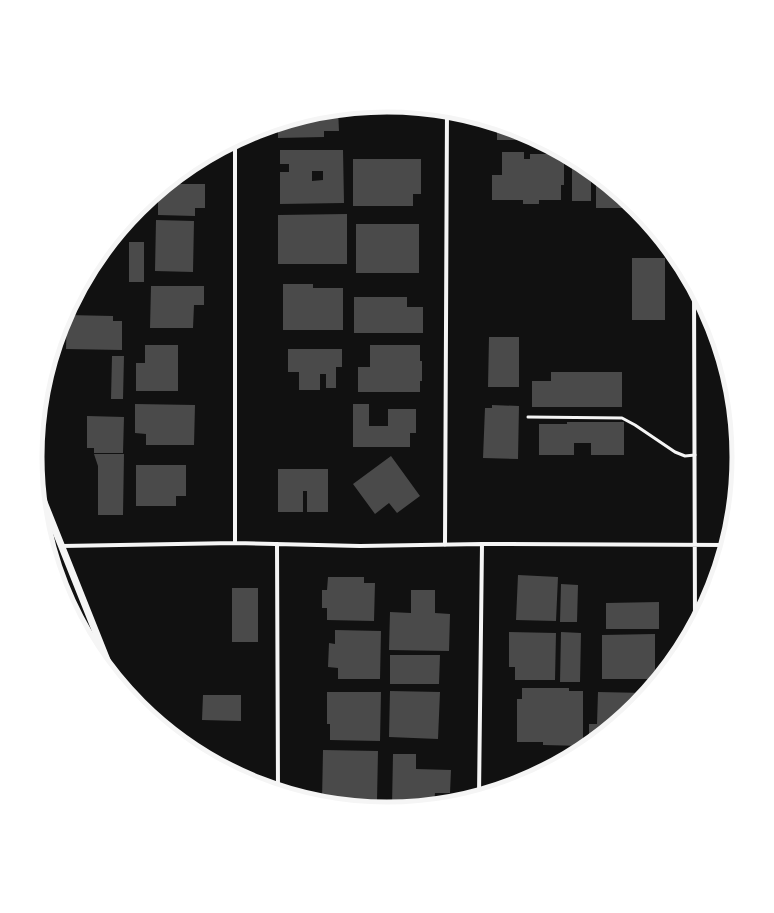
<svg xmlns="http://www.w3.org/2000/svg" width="774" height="913" viewBox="0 0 774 913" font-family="'Roboto Serif',serif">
<rect width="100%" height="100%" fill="#111"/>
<!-- building -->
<path fill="#4a4a4a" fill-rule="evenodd" d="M338 109 339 131H324V137L278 138V124L319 111Z
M497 124 522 131 538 140H497Z
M280 150H343L344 203 280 204V172H289V164H280ZM312 171H323V180L312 181Z
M502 152H524V159H530V154H561V161H564V185H561V200H539V204H523V200H492V175H502Z
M572 158 583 164 591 171V201H572Z
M353 159H421V194H413V206H353Z
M596 175 636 208H596Z
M167 184H205V208H195V216L158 215V191Z
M150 198V210H136L138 207Z
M347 214V264H278V215Z
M156 220 194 221 193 272 155 271Z
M356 224H419V273H356Z
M129 242H144V282H129Z
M632 258H665V320H632Z
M283 284H313V288H343V330H283Z
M151 286H204V305H194L193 328H150Z
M354 297H407V307H423V333H354Z
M67 315 113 316V321H122V350L66 349Z
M489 337H519V387H488Z
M145 345H178V391H136V363H145Z
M370 345H420V361H422V381H420V392H358V367H370Z
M288 349H342V367H336V388H326V374H320V390H299V372H288Z
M112 356H124L123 399H111Z
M551 372H622V407H532V381H551Z
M135 404 195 405 194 445H146V434L135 433Z
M353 404H369V426H388V409H416V433H410V447H353Z
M492 405 519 406 518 459 483 458 485 408H492Z
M87 416 124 417 123 453H94V448H87Z
M567 422H624V455H591V443H574V455H539V424H567Z
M94 454H124L123 515H98V466Z
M391 456 420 496 397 513 389 503 375 514 353 484Z
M136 465H186V496H176V506H136Z
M735 467H738L735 494H734Z
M278 469H328V512H307V491H303V512H278Z
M518 575 558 577 556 621 516 620Z
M328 577H364V583H375L374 621 327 620V608H322V590H327Z
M561 584 578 585 577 622H560Z
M232 588H258V642H232Z
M411 590H435V613L450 614 449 651 389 650 390 612 411 613Z
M659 602V629H606V603Z
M335 630 381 631 380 679H338V668L328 667 329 643 335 644Z
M509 632 556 633 555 680H515V667H509Z
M561 632 581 633 580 682H560Z
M655 634V679H602V635Z
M390 655H440L439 684H390Z
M522 688H569V691H583V746L543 745V742H517V699H522Z
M390 691 440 692 438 739 389 737Z
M327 692H381L380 741 330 740V724H327Z
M598 692 646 693 636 706 591 742H589V724H597Z
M203 695H241V721L202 720Z
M323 750 378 751 377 801H322Z
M393 754H416V769L451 770 450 793H435L434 804 405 807 392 806Z"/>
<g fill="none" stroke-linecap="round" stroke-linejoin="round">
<!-- service -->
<path stroke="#f5f5f5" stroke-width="3" d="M528 417 622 418 635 425 675 452 685 456 695 455"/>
<!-- minor -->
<path stroke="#f5f5f5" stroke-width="4" d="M694 288 695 624
M235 543V140
M277 544 278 790
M445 545 447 110
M62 546 235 543 360 546 482 544 726 545
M479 795 482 544"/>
<!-- tertiary -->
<path stroke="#f5f5f5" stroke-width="7" d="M38 487 113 675"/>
</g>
<!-- crop -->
<path d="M0 0H774V913H0ZM42 457a345 345 0 1 1 690 0a345 345 0 1 1-690 0Z" fill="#fff" fill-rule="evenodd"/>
<path fill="none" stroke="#f5f5f5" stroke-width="5" d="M42 457a345 345 0 1 1 690 0a345 345 0 1 1-690 0Z"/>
</svg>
